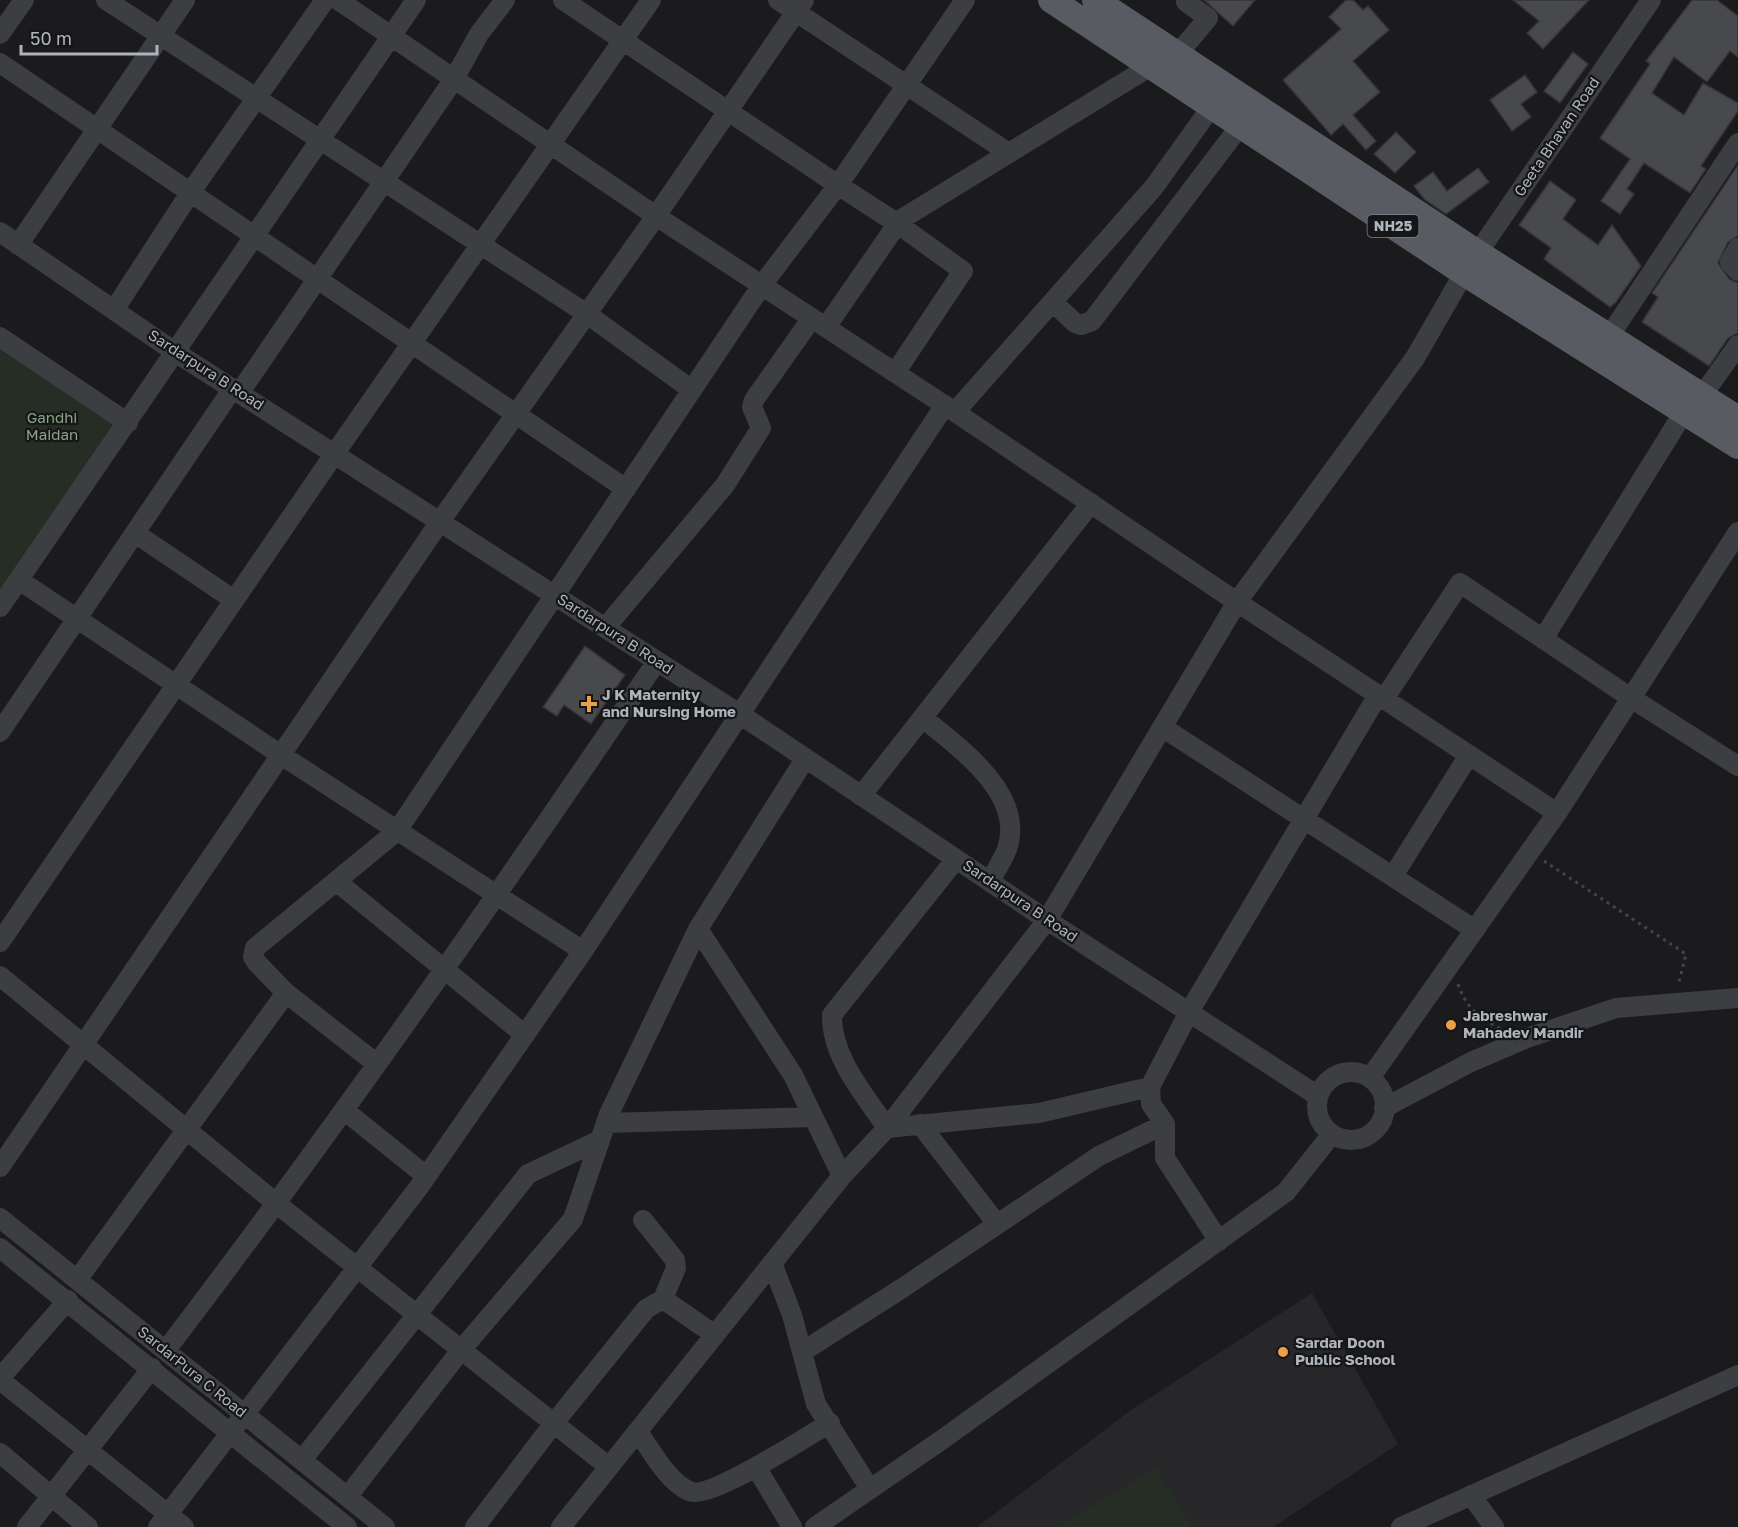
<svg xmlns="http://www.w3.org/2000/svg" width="1738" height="1527" viewBox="0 0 1738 1527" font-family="'Golos Text',sans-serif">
<rect width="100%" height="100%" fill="#1b1b1d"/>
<!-- built -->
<path fill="#27272a" d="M1312 1293 1398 1444 1273 1527H977L1131 1410Z"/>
<!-- green -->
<path fill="#252d25" d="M0 329 121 414 0 592Z
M1156 1468 1192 1527H1056Z"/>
<!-- building -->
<path fill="#48494d" stroke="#353539" stroke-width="1.5" d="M1204 0H1255L1233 26Z
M1346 0H1353L1363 10 1368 6 1389 30 1353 61 1380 92 1353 115 1376 141 1366 150 1343 124 1331 135 1283 80 1341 29 1329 17Z
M1513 0H1589L1543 49 1527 33 1539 21Z
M1692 0H1717L1738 16V57L1730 51 1707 82 1674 57 1652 93 1684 115 1703 83 1738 103V111L1701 166 1706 169 1690 193 1644 163 1627 189 1634 194 1620 214 1601 201 1630 159 1600 138 1650 64 1646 61Z
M1573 52 1588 64 1560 103 1544 91Z
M1525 75 1537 92 1521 104 1531 117 1512 131 1490 100Z
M1396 132 1416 152 1395 173 1374 154Z
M1738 165V236L1728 242 1718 263 1729 279 1738 283V333L1728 338 1709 366 1642 322 1658 297 1652 293Z
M1478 168 1489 182 1446 214 1424 199 1414 186 1433 172 1447 191Z
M1550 181 1576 200 1563 219 1598 245 1612 225 1641 266 1616 302 1610 307 1544 259 1551 248 1519 225Z
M585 646 625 675 591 724 564 705 557 716 543 707Z"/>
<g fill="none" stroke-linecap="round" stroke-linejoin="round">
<!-- path -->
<path stroke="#424549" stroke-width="3" stroke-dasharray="3 4.5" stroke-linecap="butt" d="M1544 861 1686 954 1678 986
M1458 984C1466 1008 1479 1017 1501 1029"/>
<!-- minor -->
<path stroke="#3c3e42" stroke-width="20" d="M106 0 587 314 692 390
M338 0 656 216 955 412 1237 602 1557 813
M778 0 1009 153
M0 34 24 0
M1177 55 1208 18 1186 2 1187 0
M0 63 626 489
M0 232 175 352 741 715 1047 920 1318 1096
M18 245 185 0
M1738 248 1730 262 1738 271
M1053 302 1075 323 1081 325 1092 321 1240 126
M114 310 190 193 325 0
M826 327 900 220 1151 66
M1610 335 1738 143
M0 337 128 423
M895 373 963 271 898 224 838 185 965 0
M240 392 454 79 479 34 505 0
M1702 396 1738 345
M955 412 1154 187 1212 106
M135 533 234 600
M19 580 281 755 583 951
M0 607 416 0
M605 628 725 485 761 428 752 407 754 400 812 318
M1543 639 1684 412
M1384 699 1460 583 1631 698 1738 766
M923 718C958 747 1026 794 1007 849 1003 860 995 871 990 882
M1162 727 1475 930
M0 732 233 388
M861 796 1091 503
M956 859 832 1015C831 1057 865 1095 887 1128L1039 1113 1150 1087 1189 1012 1378 695
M1393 876 1469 755
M336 881 525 1035
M698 929 793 1075 842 1176
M0 942 335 453 651 0
M0 976 277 1204 609 1467
M377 1064 286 993 257 963 253 957 255 948 397 831 762 285 838 185 563 0
M1317 1106a34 34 0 1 1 68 0a34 34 0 1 1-68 0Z
M1370 1078 1557 813 1738 532
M1384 1108 1471 1062 1527 1038 1616 1008 1738 998
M344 1110 426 1176
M606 1123 813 1117
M920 1124 997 1224
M1165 1124V1158L1219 1241
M0 1167 441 520 656 216 804 0
M0 1218 385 1527
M643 1220 675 1260 676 1268 663 1299
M0 1248 347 1527
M772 1263 792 1315 816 1404 870 1489
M77 1280 286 993
M166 1350C337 1126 498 895 657 661
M802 1352 904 1287 1099 1156 1165 1124 1151 1104 1150 1087
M0 1378 68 1300
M0 1380 184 1527
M638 1432C652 1451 667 1481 689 1491 709 1501 807 1436 830 1423
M0 1453 88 1527
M302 1460 528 1174 600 1140
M756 1467 792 1527
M1471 1495 1494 1527
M348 1496 461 1350 573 1219 609 1114 698 929 805 759
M27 1527 152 1368
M158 1527 419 1187 583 951 945 405
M475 1527 554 1423 646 1309 663 1299 715 1335
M561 1527 842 1176 887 1128 1047 920 1237 602 1415 358 1464 273 1651 0
M815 1527 943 1439 1286 1192 1332 1134
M1401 1527 1738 1375"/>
<!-- major -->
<path stroke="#585b61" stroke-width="26" d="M1051 0 1464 273 1738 446
M1095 0 1478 253 1738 419"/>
</g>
<!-- markers -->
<g fill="#e9a047" stroke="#161618" stroke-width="2">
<path d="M586 695h6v6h6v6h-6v6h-6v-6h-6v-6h6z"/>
<circle cx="1451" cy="1025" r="6"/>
<circle cx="1283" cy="1352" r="6"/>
</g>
<g text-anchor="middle" stroke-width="4.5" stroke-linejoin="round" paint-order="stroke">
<!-- shield labels -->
<rect fill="#161618" stroke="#80858b" stroke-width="1.5" x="1367.5" y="215" width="51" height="22" rx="4.5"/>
<g font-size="14" font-weight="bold" fill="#aeb4bc">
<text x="1393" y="231">NH25</text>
</g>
<!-- street labels -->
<g font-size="15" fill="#aeb4bc" stroke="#161618">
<text transform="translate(1557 137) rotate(-56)" y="5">Geeta Bhavan Road</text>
<text transform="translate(206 370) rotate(33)" y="5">Sardarpura B Road</text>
<text transform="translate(615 634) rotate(33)" y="5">Sardarpura B Road</text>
<text transform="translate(1020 901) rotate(34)" y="5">Sardarpura B Road</text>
<text transform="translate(192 1372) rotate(39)" y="5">SardarPura C Road</text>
</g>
<!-- park labels -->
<g font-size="15" fill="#88a586" stroke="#161618">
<text x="52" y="423">Gandhi<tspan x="52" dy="17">Maidan</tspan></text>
</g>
<!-- poi labels -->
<g font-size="15" font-weight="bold" fill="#aeb4bc" stroke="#161618" text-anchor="start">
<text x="602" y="700">J K Maternity<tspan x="602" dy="17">and Nursing Home</tspan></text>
<text x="1463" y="1021">Jabreshwar<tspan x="1463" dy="17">Mahadev Mandir</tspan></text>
<text x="1295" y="1348">Sardar Doon<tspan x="1295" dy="17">Public School</tspan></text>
</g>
</g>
<!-- scale -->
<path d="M21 45v9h136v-9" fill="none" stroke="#aeb4bc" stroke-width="3"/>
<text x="30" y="45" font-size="18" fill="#aeb4bc" stroke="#161618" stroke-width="4.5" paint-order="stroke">50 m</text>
</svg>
